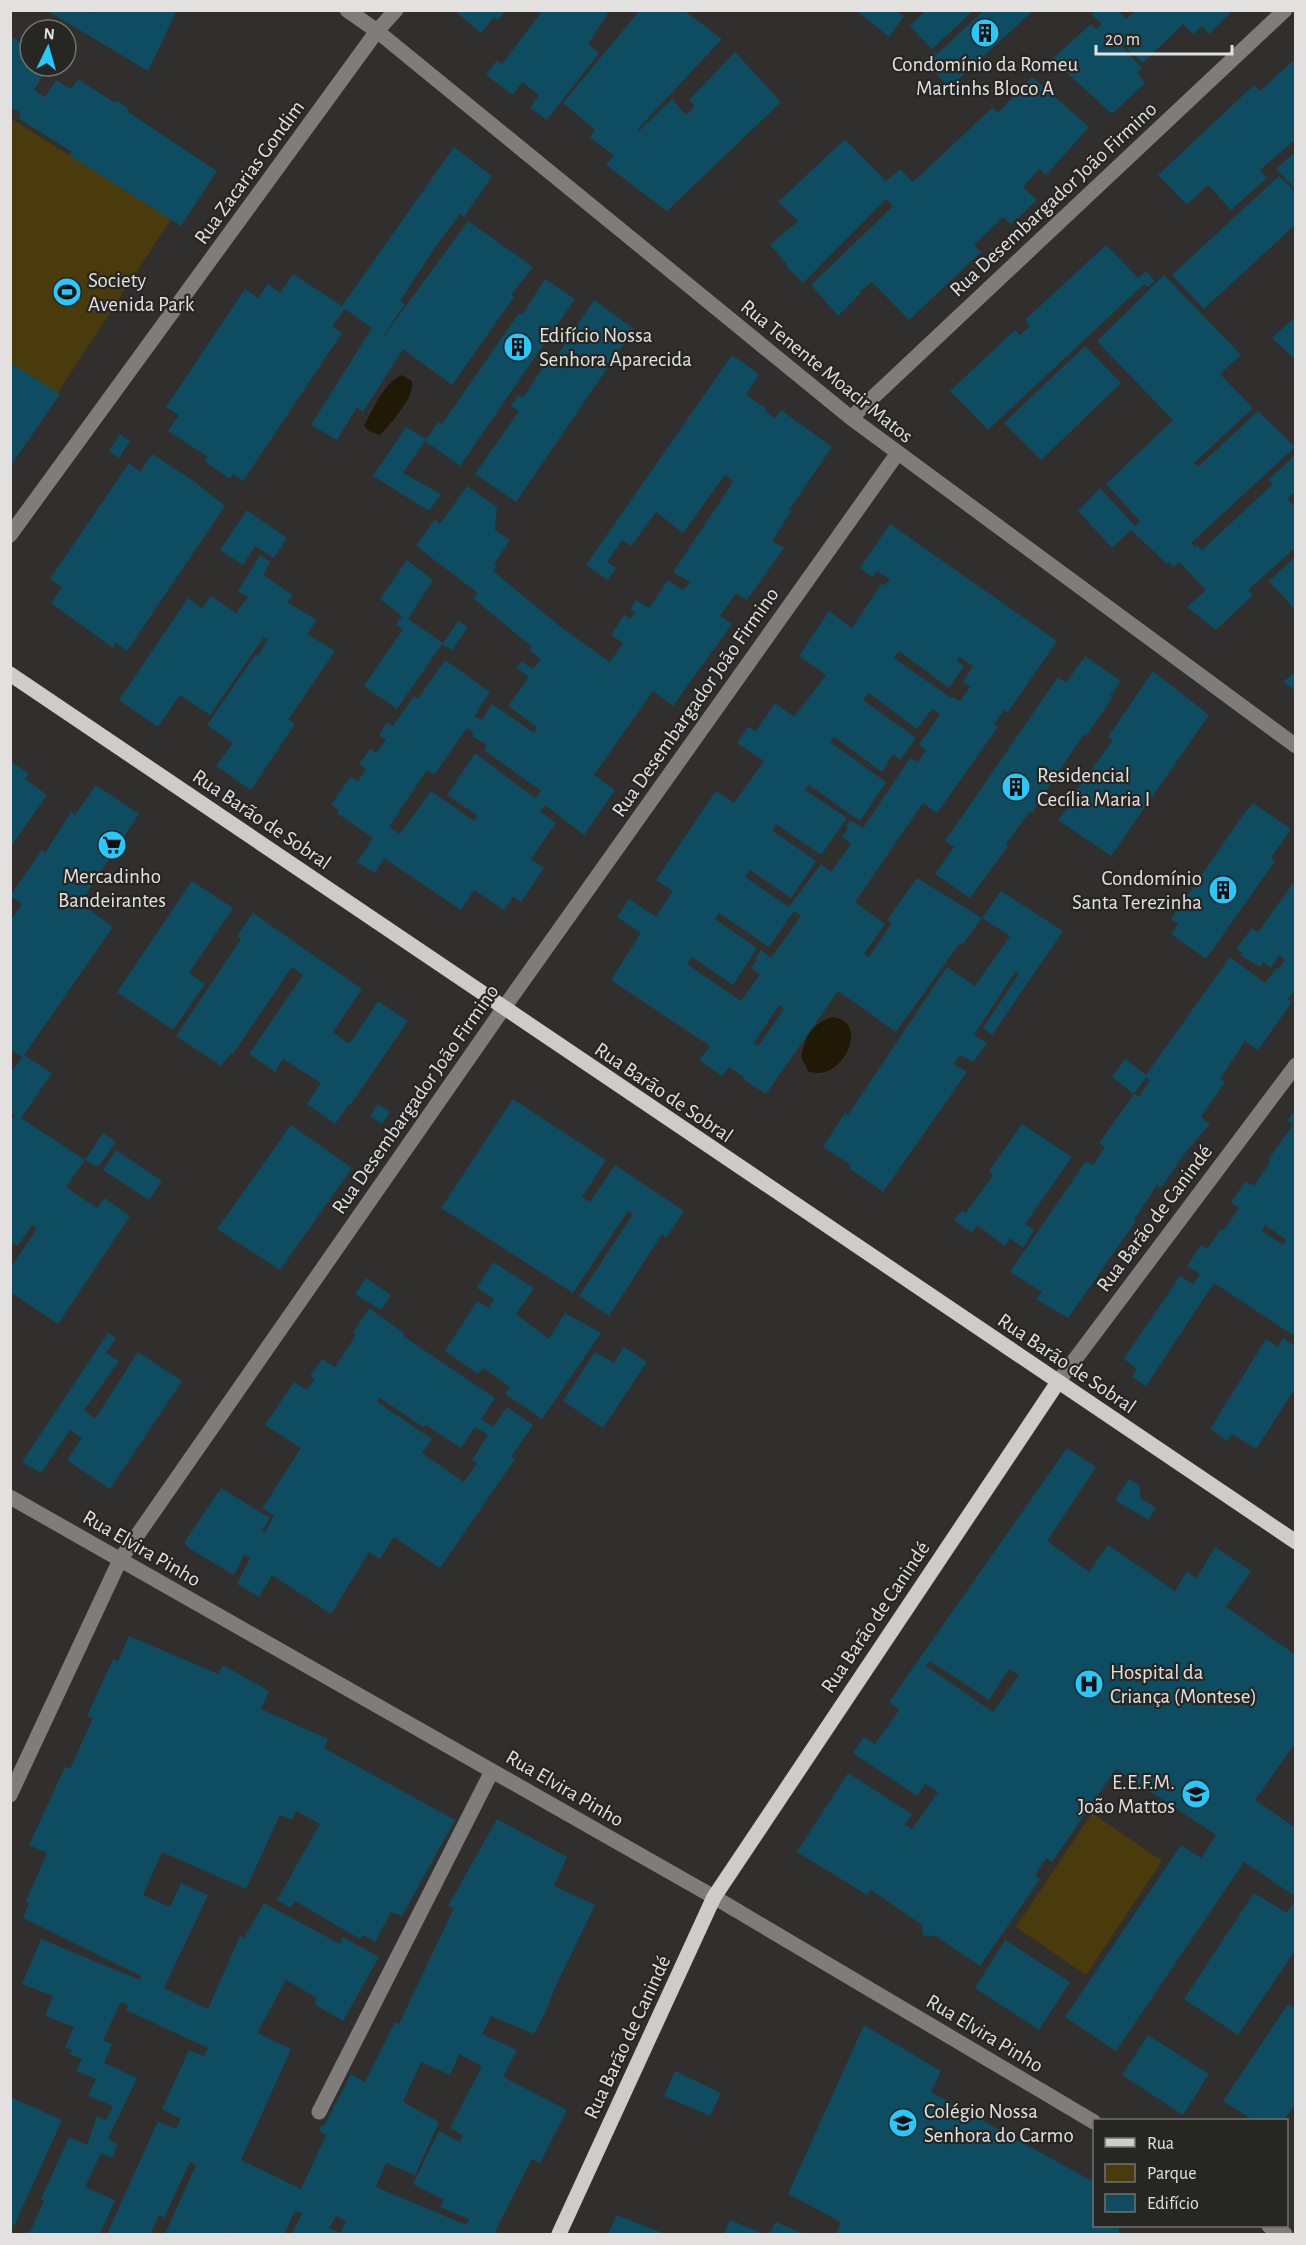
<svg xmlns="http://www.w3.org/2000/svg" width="1306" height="2245" viewBox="0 0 1306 2245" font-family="'Alegreya Sans',sans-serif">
<rect width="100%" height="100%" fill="#302f2d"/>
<!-- green -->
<path fill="#4a3b0d" d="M10 118 171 219 57 394 11 365Z
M1092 1813 1162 1861 1086 1975 1016 1927Z"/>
<!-- water -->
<path fill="#201906" d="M402 375 412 381C415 397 391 423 380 435L369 431 364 426C373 410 384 382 402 375Z
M832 1017C872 1020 842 1085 808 1071L801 1057C806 1036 810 1025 832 1017Z"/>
<!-- building -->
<path fill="#0e4c62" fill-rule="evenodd" d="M46 10H89L94 14 95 10H177L148 71Z
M454 10H506L498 20 494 17 481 33Z
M543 10H610L588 44 599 53 547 120 530 108 539 95 522 82 513 95 486 75 497 60 502 64Z
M640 10H683L722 39 638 129 639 131 672 99 686 115 695 106 689 100 735 52 781 102 667 211 606 165 614 156 590 137 595 130 563 103Z
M856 10H895L904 16 889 37Z
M926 10H974L932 49 910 26Z
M984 10H1034L959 79 963 84 954 92 924 61 934 52 936 55Z
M1096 10H1117L1126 19 1136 10H1233L1209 34 1202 26 1193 34 1183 24 1143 63 1105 28 1142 68 1137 73 1145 83 1112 114 1052 59 1091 24 1096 29 1102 24 1092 15Z
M10 36 30 48V66H36L45 72 34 90 45 97 56 80 71 89 78 79 115 103 116 100 129 109 128 112 217 171 181 226 69 155 72 152 18 118 21 113 10 107Z
M1296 58V139L1260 170 1267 178 1231 210 1208 185 1187 205 1158 175 1254 85 1260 91Z
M1032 77 1089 127 1046 175 1039 169 1023 187 1037 200 1011 224 1003 217 974 245 981 252 909 320 872 282 859 292 861 293 838 316 811 285 893 206 886 199 803 283 786 266 787 264 770 245 798 221 778 202 845 139 886 181 900 169 913 182 992 108 998 113Z
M454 147 492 176 464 217 460 214 436 246 400 301 405 304 383 336H384L468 221 533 267 511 295 514 297 452 385 403 349 363 412 357 407 337 440 311 425 372 328 345 309 332 326 342 333 243 481 233 474 230 479 204 461 208 457 168 431 179 415 166 407 245 289 258 298 268 284 280 293 293 274 342 306Z
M1296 151V190L1276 169Z
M1279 176 1296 193V224L1204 309 1172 275Z
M1106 245 1138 278 1146 271 1155 281 1147 287 1144 284 988 430 950 391 1015 330 1020 335 1030 326 1025 320Z
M1164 275 1241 355 1220 374 1253 408 1194 463 1198 467 1258 411 1295 447 1191 543 1195 547 1197 545 1202 550 1273 484 1268 480 1296 454V491L1287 499 1293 505 1296 503V547L1248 590 1253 595 1216 630 1187 607 1206 590 1179 562 1174 567 1169 562 1167 564 1131 530 1112 548 1078 511 1100 488 1135 526 1140 521 1106 484 1173 420 1097 341Z
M545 279 575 299 460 466 425 441 403 473 441 494 429 511 373 476 406 427 426 439 438 422 442 424 519 313 522 315Z
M594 300 634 329 516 502 475 474 519 411 511 406 518 395 523 397 547 362 551 365Z
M1296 316V360L1272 338Z
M1085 346 1121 383 1041 460 1004 423Z
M732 355 759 374 746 395 766 408 765 411 775 419 781 410 832 447 789 510H792L772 541 784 548 747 600 736 593 720 616 732 624 673 706 653 691 594 775 615 790 584 835 545 805 540 811 556 823 531 859 544 868 521 902 513 897 504 910 474 890 461 910 384 858 375 873 357 862 373 838 337 813 339 810 331 805 350 777 358 781 366 769 359 764 370 749 376 753 386 740 379 735 387 723 393 726 414 696 418 699 445 660 490 692 474 716 482 720 492 704 534 733 537 727 508 706 529 677 517 668 522 661 533 669 541 659 529 650 532 647 473 598 478 593 416 546 435 519 440 524 467 486 497 507 495 530 510 540 494 564 497 566 493 571 562 628 610 662 623 643 611 635 624 615 630 619 635 612 630 610 636 600 649 608 668 580 683 590 690 582 673 572 733 482 725 475 683 533 656 512 631 546 622 540 607 562 616 568 608 580 586 565ZM467 728 474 733 472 736 487 745 484 750 541 791 535 798 475 753 447 795 478 816 474 821 431 791 400 834 389 827 427 770 434 775Z
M10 363 60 394 10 467Z
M120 434 130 441 119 458 109 451Z
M152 454 195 482 225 506 127 651 116 643 113 648 51 603 62 587 50 579 129 463 140 472Z
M247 510 287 538 274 558 255 546 243 565 220 550Z
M890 524 1057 641 1008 712 1004 710 994 724 998 727 937 813 923 803 855 902 885 924 864 954 869 957 892 923 887 920 917 878 982 918 1001 891 1063 931 992 1035 983 1028 1019 974 1015 972 974 1035 987 1043 973 1062 960 1055 954 1064 967 1072 883 1192 849 1168 851 1165 823 1147 845 1113 848 1115 947 967 975 986 1010 936 982 918 962 945 960 943 896 1032 838 991 766 1094 743 1079 744 1077 729 1067 722 1076 699 1060 710 1046 611 980 641 933 617 917 629 899 656 917 673 891 656 880 686 835 716 791 734 803 764 761 737 743 748 727 756 731 775 703 794 717 826 675 799 656 829 611 852 628 882 583 885 585 890 579 877 571 872 577 860 568ZM899 651 949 688 964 666 957 661 959 657 973 666 963 682 970 687 960 701 952 697 951 698 894 658ZM869 693 917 729 932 709 940 714 919 745 926 750 918 762 910 758 863 828 850 820 846 827 848 828 842 837 851 844 831 872 821 864 789 907 745 877 750 870 791 898 816 861 773 831 776 824 821 855 847 818 805 790 809 785 860 821 886 782 830 742 834 737 882 772 893 754 900 760 916 738 863 700ZM794 911 801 916 771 958 761 950 755 959 757 960 751 968 760 974 741 1001 687 964 692 957 733 985 757 948 715 919 719 913 769 947ZM779 1005 784 1009 758 1046 754 1043Z
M260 555 270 562 263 575 293 595 287 602 317 620 307 634 335 651 288 720 295 724 251 790 216 766 233 743 207 725 256 654 258 656 268 639 264 637 210 715 180 695 158 727 119 700 188 598 202 608 211 596 236 613 248 597 238 591Z
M1296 556V611L1269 581Z
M407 560 433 580 408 619 443 643 458 621 468 627 452 650 442 644 397 709 364 686 403 629 396 625 402 616 380 599Z
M1085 656 1121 681 1110 696 1113 697 1086 736 1083 735 1032 813 1030 811 1006 844 1008 846 970 898 935 874 954 847 945 841 1058 677 1066 683Z
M1153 671 1209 715 1111 856 1058 820 1071 804 1068 802 1113 740 1108 737Z
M1296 671V691L1283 682Z
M10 760 29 774 25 779 47 795 10 848Z
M96 785 139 814 80 903 113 927 24 1055 52 1073 21 1118 85 1160 103 1133 116 1142 98 1167 85 1160 66 1187 97 1208 104 1198 130 1216 58 1324 10 1292V1268L37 1229 32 1225 18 1246 10 1241V1121L15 1115 10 1112V1074L22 1057 10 1050V921L22 904 10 896 42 850 45 853 71 812 75 815Z
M1253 803 1291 829 1271 858 1275 861 1206 959 1171 934 1178 924 1171 919 1243 815Z
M1296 879V989L1288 999 1292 1002 1258 1050 1245 1041 1220 1079 1225 1082 1201 1117 1210 1124 1184 1154 1161 1188 1157 1185 1134 1220 1136 1221 1068 1318 1036 1299 1042 1292 1010 1272 1086 1161 1093 1165 1105 1147 1099 1143 1134 1094 1112 1077 1125 1059 1146 1075 1230 957 1265 983 1277 967 1279 969 1285 960 1279 955 1271 968 1263 962 1260 967 1240 955 1243 953 1236 949 1252 928 1258 932ZM1146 1077 1150 1080 1139 1097 1134 1094Z
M192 881 233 908 189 973 205 984 173 1030 117 992Z
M253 913 362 989 333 1032 348 1043 351 1042 378 1001 408 1021 351 1104 350 1103 335 1124 307 1104 321 1083 283 1059 275 1072 249 1054 303 975 292 967 233 1054 231 1053 221 1066 176 1036 241 939 237 936Z
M513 1099 606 1160 582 1197 590 1202 615 1165 684 1211 666 1238 662 1234 609 1316 579 1296 633 1214 628 1211 573 1293 441 1208Z
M378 1104 390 1112 382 1124 370 1116Z
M1296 1109V1337L1214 1283 1146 1386 1132 1377 1137 1369 1124 1359 1125 1357 1180 1276 1193 1284 1200 1274 1187 1266 1201 1245 1207 1249 1221 1229 1224 1230 1239 1208 1231 1202 1246 1181 1254 1186 1270 1162 1268 1160 1293 1125 1288 1120ZM1265 1225 1286 1240 1283 1245 1262 1231Z
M1022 1124 1072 1157 1025 1224 1034 1230 1023 1248 1010 1238 1005 1246 977 1225 972 1233 954 1220 962 1211 966 1213 993 1175 989 1171Z
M291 1125 352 1168 280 1270 217 1229Z
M116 1150 162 1181 149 1200 103 1170Z
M493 1262 534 1288 516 1314 549 1339 565 1313 601 1333 542 1419 505 1394 510 1387 483 1368 478 1374 445 1351 477 1301 489 1308 494 1299 477 1288Z
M366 1278 391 1295 381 1310 355 1294Z
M369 1308 404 1333 403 1336 495 1398 481 1419 493 1427 507 1407 533 1425 511 1457 515 1459 440 1568 394 1537 380 1559 369 1552 331 1614 272 1575 259 1597 237 1584 250 1558 244 1555 234 1575 187 1547 185 1541 221 1488 270 1518 262 1531 265 1533 274 1515 262 1509 301 1448 265 1425 294 1382 307 1390 315 1379 310 1376 322 1359 335 1367 356 1335 353 1333ZM380 1398 423 1427 426 1425 461 1448 475 1427 488 1435 472 1460 477 1463 464 1482 422 1453 432 1439 377 1402Z
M108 1333 116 1338 106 1353 119 1361 84 1410 95 1419 138 1352 182 1381 110 1489 67 1460 82 1438 70 1430 41 1473 22 1462Z
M1283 1338 1296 1347V1387L1256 1449 1232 1434 1227 1441 1210 1429 1266 1339 1278 1347Z
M624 1347 647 1362 603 1428 563 1401 595 1352 614 1363Z
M1067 1448 1096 1467 1047 1541 1089 1572 1108 1545 1175 1591 1187 1571 1196 1579 1215 1547 1251 1571 1226 1607 1296 1655V1742L1255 1800 1296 1828V1897L1244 1862 1116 2051 1065 2017 1181 1845 1201 1858 1216 1835 1116 1769 1052 1862 1046 1858 1035 1875 1040 1879 980 1966 934 1935 928 1937 923 1935 922 1925 871 1890 867 1895 797 1852 848 1773 912 1814 905 1825 912 1829 938 1792 925 1784 917 1796 853 1753 864 1737 875 1744 899 1710 889 1702ZM930 1661 989 1700 1009 1669 1019 1675 993 1712 926 1666Z
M1129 1479 1140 1486V1498L1156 1508 1148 1520 1115 1500Z
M129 1636 218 1674 223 1665 269 1691 261 1709 328 1739 324 1748 455 1820 402 1916 391 1912 375 1942 363 1935 360 1939 295 1901 291 1908 277 1900 320 1824 296 1811 292 1820 280 1815 246 1889 162 1852 143 1895 170 1907 181 1883 208 1895 164 1988 208 2009 240 1936 244 1938 264 1903 340 1944 343 1937 379 1957 343 2021 314 2004 317 1998 286 1980 257 2033 291 2049 241 2160 301 2189 326 2135 319 2131 321 2126H324L351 2074 365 2082 395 2022 399 2024 454 1908 448 1906 497 1819 567 1857 554 1886 595 1905 557 1983 545 2013 534 2034 491 2016 482 2034 517 2050 503 2077 567 2110 540 2163 532 2159 495 2231 498 2232 497 2234H292L302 2213 295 2211 284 2234H237L232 2232 230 2234H165L196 2165 190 2162 164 2218 159 2215 151 2232 157 2234H107L158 2121 176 2129 181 2119 162 2109 189 2050 204 2056 208 2048 126 2010 128 2005 121 2002 103 2040 112 2044 104 2063 137 2078 108 2139 118 2144 112 2158 101 2153 85 2187 115 2200 100 2234H25L27 2231 30 2232 44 2201 41 2199 69 2137 87 2145 97 2116 106 2120 113 2106 88 2096 96 2079 76 2071 82 2059 70 2054 72 2050 65 2047 74 2027 45 2016 53 1996 22 1984 41 1939 140 1980 141 1976 23 1918 29 1903 26 1901 47 1853 29 1845 65 1767 70 1769 93 1718 87 1716 113 1659 118 1661ZM459 2054 482 2066 450 2128 463 2135 460 2142 439 2131 413 2184 444 2200 440 2207 469 2219 466 2225 376 2187 386 2163 415 2175 439 2122 403 2102 421 2062 450 2075ZM336 2216 346 2221 340 2233 329 2228Z
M1254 1893 1287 1913 1296 1899V1949L1238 2035 1184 1999Z
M1005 1940 1070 1982 1039 2030 975 1988Z
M1288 2004 1296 2009V2103L1284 2120H1253L1223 2101Z
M864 2025 941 2071 931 2092 1094 2182V2226H1119V2234H836L841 2222 788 2194Z
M1148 2035 1209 2074 1183 2115 1122 2075Z
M675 2071 721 2093 710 2116 664 2096Z
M10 2097 62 2120 14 2226 10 2224Z
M617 2215 665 2234H608Z
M730 2220 764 2234H724Z
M776 2222 804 2234H769Z"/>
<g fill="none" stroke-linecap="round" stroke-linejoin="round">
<!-- minor -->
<path stroke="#7e7d7c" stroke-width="15" d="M347 10 377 31 851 418 1296 746
M851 418 1285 10
M10 535 377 31 396 10
M1058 1382 1296 1065
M10 1497 714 1897 1094 2122
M10 1795 120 1560 503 1009 897 454
M319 2112 492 1771
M1269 2226 1285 2234"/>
<!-- major -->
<path stroke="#cdccc9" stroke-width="15" d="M10 674 1296 1542
M559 2234 714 1897 1058 1382"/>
</g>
<!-- icons -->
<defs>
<g id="building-disc" transform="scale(1.5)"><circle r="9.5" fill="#26c9fe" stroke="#262623"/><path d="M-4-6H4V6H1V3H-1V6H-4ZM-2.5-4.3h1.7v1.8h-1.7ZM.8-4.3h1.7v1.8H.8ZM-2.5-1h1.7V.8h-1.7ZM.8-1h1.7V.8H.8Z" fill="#111"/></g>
<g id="stadium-disc" transform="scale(1.5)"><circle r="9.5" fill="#26c9fe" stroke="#262623"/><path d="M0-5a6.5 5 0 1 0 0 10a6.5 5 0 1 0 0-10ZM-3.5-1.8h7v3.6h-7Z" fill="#111"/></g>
<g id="supermarket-disc" transform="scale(1.5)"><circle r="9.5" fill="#26c9fe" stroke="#262623"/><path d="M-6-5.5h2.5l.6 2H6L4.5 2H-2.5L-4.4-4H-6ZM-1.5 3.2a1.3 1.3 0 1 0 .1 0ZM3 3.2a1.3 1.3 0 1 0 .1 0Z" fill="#111"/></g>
<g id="hospital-disc" transform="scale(1.5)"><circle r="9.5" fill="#26c9fe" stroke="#262623"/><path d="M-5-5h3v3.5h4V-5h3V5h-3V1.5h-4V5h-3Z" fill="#111"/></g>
<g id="school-disc" transform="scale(1.5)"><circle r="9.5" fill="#26c9fe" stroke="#262623"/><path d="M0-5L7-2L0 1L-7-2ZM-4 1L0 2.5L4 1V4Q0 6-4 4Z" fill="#111"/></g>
</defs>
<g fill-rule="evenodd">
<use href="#building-disc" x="985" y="33"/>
<use href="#stadium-disc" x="67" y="292"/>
<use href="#building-disc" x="518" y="347"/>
<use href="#building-disc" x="1016" y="787"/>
<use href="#supermarket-disc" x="112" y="845"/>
<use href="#building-disc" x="1223" y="890"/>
<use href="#hospital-disc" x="1089" y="1684"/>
<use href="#school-disc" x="1196" y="1794"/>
<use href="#school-disc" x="903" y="2123"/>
</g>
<g text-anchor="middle" stroke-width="4.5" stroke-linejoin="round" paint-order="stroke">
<!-- poi labels -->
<g font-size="21" fill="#e2e1df" stroke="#262623" text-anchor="start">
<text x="985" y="71" text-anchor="middle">Condomínio da Romeu<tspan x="985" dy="24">Martinhs Bloco A</tspan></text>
<text x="88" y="287">Society<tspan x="88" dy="24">Avenida Park</tspan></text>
<text x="539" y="342">Edifício Nossa<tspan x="539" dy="24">Senhora Aparecida</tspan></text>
<text x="1037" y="782">Residencial<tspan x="1037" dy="24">Cecília Maria I</tspan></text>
<text x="112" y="883" text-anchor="middle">Mercadinho<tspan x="112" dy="24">Bandeirantes</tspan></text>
<text x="1202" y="885" text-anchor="end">Condomínio<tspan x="1202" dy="24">Santa Terezinha</tspan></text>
<text x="1110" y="1679">Hospital da<tspan x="1110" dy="24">Criança (Montese)</tspan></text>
<text x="1175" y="1789" text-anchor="end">E.E.F.M.<tspan x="1175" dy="24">João Mattos</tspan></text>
<text x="924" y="2118">Colégio Nossa<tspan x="924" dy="24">Senhora do Carmo</tspan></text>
</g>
<!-- street labels -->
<g font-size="21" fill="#e2e1df" stroke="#262623">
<text transform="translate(249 172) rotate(-54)" y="7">Rua Zacarias Gondim</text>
<text transform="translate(1053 199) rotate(-43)" y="7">Rua Desembargador João Firmino</text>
<text transform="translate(827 371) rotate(39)" y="7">Rua Tenente Moacir Matos</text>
<text transform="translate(695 702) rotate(-55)" y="7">Rua Desembargador João Firmino</text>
<text transform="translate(262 819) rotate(34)" y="7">Rua Barão de Sobral</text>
<text transform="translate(664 1092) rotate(34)" y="7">Rua Barão de Sobral</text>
<text transform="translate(415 1099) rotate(-55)" y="7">Rua Desembargador João Firmino</text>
<text transform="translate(1154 1218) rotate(-53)" y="7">Rua Barão de Canindé</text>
<text transform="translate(1067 1363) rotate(34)" y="7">Rua Barão de Sobral</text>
<text transform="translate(142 1548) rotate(30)" y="7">Rua Elvira Pinho</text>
<text transform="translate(875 1617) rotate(-56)" y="7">Rua Barão de Canindé</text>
<text transform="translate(565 1788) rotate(30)" y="7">Rua Elvira Pinho</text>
<text transform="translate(985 2033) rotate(31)" y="7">Rua Elvira Pinho</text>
<text transform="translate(627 2037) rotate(-65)" y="7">Rua Barão de Canindé</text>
</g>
</g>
<!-- border -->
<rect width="1306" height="2245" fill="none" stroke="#e2e1df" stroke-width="24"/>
<!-- legend -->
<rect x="1093" y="2119" width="195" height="108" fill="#262623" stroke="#71716e" stroke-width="1.5"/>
<rect x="1105" y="2138" width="30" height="9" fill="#cdccc9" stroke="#71716e" stroke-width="1.5"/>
<text x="1147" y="2149" font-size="18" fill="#e2e1df">Rua</text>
<rect x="1105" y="2164" width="30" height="18" fill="#4a3b0d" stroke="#71716e" stroke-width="1.5"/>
<text x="1147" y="2179" font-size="18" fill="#e2e1df">Parque</text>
<rect x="1105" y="2194" width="30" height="18" fill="#0e4c62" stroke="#71716e" stroke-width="1.5"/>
<text x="1147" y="2209" font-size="18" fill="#e2e1df">Edifício</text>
<!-- north arrow -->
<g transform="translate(48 48) rotate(5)"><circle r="28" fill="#262623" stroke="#71716e" stroke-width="1.5"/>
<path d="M0-4.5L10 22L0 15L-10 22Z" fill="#26c9fe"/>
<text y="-9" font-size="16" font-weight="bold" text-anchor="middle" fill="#e2e1df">N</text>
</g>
<!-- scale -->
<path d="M1096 45v9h136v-9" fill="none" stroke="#e2e1df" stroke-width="3"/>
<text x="1105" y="45" font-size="18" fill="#e2e1df" stroke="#262623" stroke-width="4.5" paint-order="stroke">20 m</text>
</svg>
